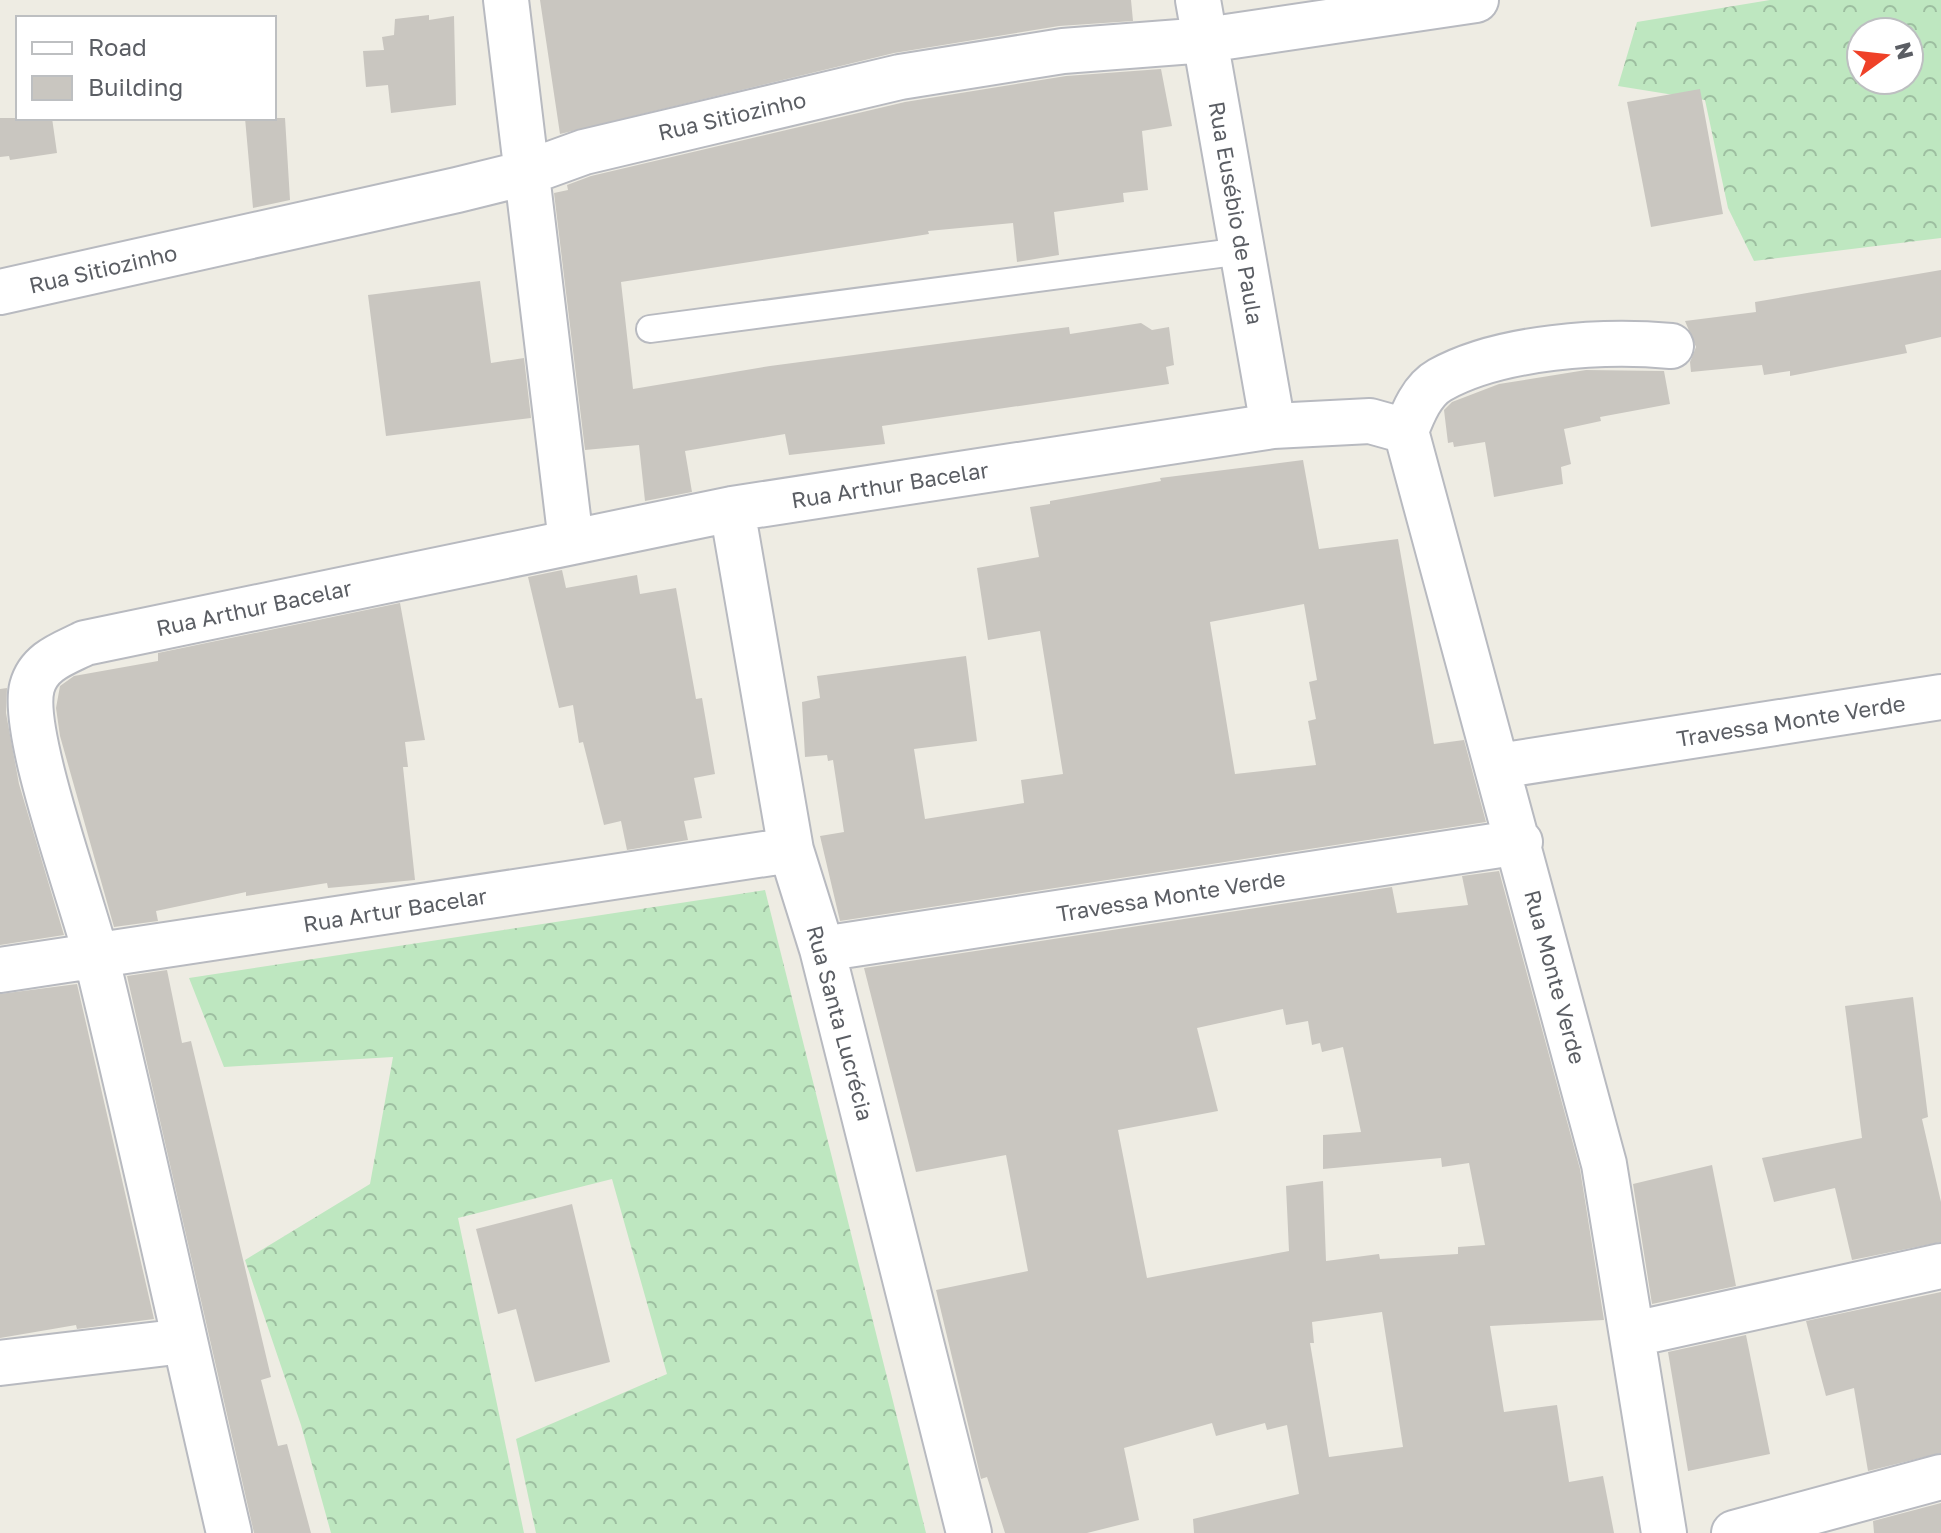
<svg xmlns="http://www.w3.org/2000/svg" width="1941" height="1533" viewBox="0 0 1941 1533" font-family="'Golos Text',sans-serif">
<defs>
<pattern id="forest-crowns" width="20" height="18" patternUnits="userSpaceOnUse" patternTransform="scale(2)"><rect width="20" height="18" fill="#bee7c0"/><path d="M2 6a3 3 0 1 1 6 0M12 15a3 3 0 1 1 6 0" fill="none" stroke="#9dbea0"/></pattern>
</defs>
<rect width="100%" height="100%" fill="#eeece3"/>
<!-- forest -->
<path fill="url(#forest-crowns)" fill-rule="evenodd" d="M1770 0H1941V238L1754 261 1728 208 1705 100 1618 86 1637 22ZM1861 32H1909V80H1861Z
M765 890 926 1533H536L516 1439 667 1374 612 1179 458 1218 524 1533H331L301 1425 245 1260 370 1184 393 1057 224 1067 189 978Z"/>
<!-- building -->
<path fill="#c9c6c0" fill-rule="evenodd" d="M540 0H1131L1133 21 1059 26 894 53 560 134Z
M429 15V20L454 16 456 105 391 113 388 85 366 87 363 51 384 50 382 37 394 35 395 19Z
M1161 69 1172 126 1142 131 1148 190 1123 193 1124 202 1054 212 1059 255 1017 262 1013 223 928 231 929 234 621 282 633 389 770 366 960 341 1069 327 1070 334 1141 323 1152 330 1169 327 1174 365 1166 367 1169 384 882 426 885 444 789 455 785 434 685 451 692 492 645 501 639 445 585 450 554 193 568 190 567 185 591 176 905 102 1066 76Z
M1700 89 1723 214 1651 227 1627 102Z
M0 118H52L57 153 10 160 9 156 0 157Z
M245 118H285L290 200 253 208Z
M1941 270V337L1905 345 1907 353 1790 376V371L1764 375 1762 365 1691 372 1690 362 1696 347 1685 321 1756 312 1755 302Z
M480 281 491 363 524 358 531 418 386 436 368 295Z
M1586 370 1664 371 1670 404 1600 417 1601 421 1564 429 1571 464 1561 467 1563 484 1494 497 1485 442 1454 447 1453 442 1448 443 1444 410 1452 402 1499 384Z
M1303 460 1319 549 1398 539 1434 744 1464 740 1486 822 840 921 820 836 844 832 833 760 828 761 827 755 805 757 802 702 820 698 817 676 966 656 977 741 914 749 925 819 1024 803 1021 780 1063 774 1040 631 988 640 977 568 1039 557 1030 507 1050 504V501L1161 481 1160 478ZM1304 604 1317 680 1309 682 1316 719 1308 721 1316 765 1235 774 1210 622Z
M562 570 566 588 637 575 640 594 676 588 696 699 702 698 715 774 694 778 702 818 684 821 688 840 627 850 621 821 604 825 583 742 579 743 573 705 559 708 528 577Z
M400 603 425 740 405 742 408 767H403L415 880 328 888 327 883 246 896V892L156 911 158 921 114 927 60 736 56 708 60 686 74 676 158 661V653Z
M7 688 6 713 19 784 64 935 0 945V689Z
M1499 871 1580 1169 1604 1320 1490 1326 1504 1412 1557 1405 1569 1482 1603 1476 1614 1533H1194L1193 1519 1299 1494 1287 1425 1267 1430 1265 1423 1216 1436 1212 1423 1124 1448 1139 1520 1087 1533H1005L987 1477 981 1479 936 1290 1028 1271 1006 1155 916 1172 864 968 1392 887 1397 913 1468 905 1462 876ZM1283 1009 1286 1025 1308 1021 1312 1045 1320 1043 1322 1052 1343 1047 1361 1132 1323 1135V1169L1441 1158 1442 1167 1469 1163 1485 1245 1458 1247V1254L1380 1259 1379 1254 1326 1261 1323 1181 1286 1186 1289 1251 1147 1278 1118 1130 1218 1111 1197 1028ZM1382 1312 1403 1447 1329 1457 1310 1343H1314L1312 1322Z
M167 970 182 1043 191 1041 271 1377 261 1380 278 1446 287 1444 311 1533H254L127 976Z
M77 984 154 1319 77 1329 76 1325 0 1338V994Z
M1913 997 1928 1117 1922 1119 1941 1202V1242L1852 1260 1835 1188 1774 1202 1762 1158 1862 1138 1845 1006Z
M1712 1165 1736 1286 1652 1304 1633 1184Z
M572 1204 610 1362 535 1382 516 1309 498 1314 476 1229Z
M1941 1292V1453L1868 1471 1854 1388 1826 1396 1806 1321Z
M1746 1335 1770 1454 1688 1471 1668 1352Z
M1941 1503V1533H1874L1873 1521Z"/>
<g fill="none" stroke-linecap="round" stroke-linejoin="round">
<!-- service casing -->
<g stroke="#b8bac0" stroke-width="30">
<path id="service" d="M650 329 1242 251"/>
</g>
<!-- minor casing -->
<g stroke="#b8bac0" stroke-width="48">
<path id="minor" d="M506 0 571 542
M1198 0 1273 426
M0 292 457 190 526 173 584 152 900 77 1063 51 1206 40 1476 0
M1406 431 1604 1164 1664 1533
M732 509 791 850 822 949 969 1533
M1499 766 1941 697
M822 949 1520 842
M0 970 791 850
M1634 1334 1941 1266
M0 1363 184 1341
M229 1533C184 1341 143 1148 96 956 83 902 20 733 32 687 39 661 63 654 85 643L732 509 1273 426 1370 421 1406 431C1413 413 1422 390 1440 380 1501 346 1603 340 1671 346
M1734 1533 1941 1477"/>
</g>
<!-- service -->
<use href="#service" stroke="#fff" stroke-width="26"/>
<!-- minor -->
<use href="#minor" stroke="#fff" stroke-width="44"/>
</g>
<g text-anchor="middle" stroke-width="8" stroke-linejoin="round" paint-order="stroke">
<!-- street labels -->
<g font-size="22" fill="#5b5e64" stroke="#fff">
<text transform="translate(732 116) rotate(-13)" y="8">Rua Sitiozinho</text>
<text transform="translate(1236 213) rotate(80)" y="8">Rua Eusébio de Paula</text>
<text transform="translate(103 269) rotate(-13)" y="8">Rua Sitiozinho</text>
<text transform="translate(890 485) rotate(-9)" y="8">Rua Arthur Bacelar</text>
<text transform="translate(254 608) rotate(-12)" y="8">Rua Arthur Bacelar</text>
<text transform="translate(1791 721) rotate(-9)" y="8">Travessa Monte Verde</text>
<text transform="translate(1171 896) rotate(-9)" y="8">Travessa Monte Verde</text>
<text transform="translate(395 910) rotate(-9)" y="8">Rua Artur Bacelar</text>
<text transform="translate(1555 977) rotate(75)" y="8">Rua Monte Verde</text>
<text transform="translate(840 1023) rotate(75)" y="8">Rua Santa Lucrécia</text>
</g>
</g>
<!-- legend -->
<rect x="16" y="16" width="260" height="104" fill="#ffffff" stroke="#bdbfc1" stroke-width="2"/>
<rect x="32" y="42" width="40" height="12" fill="#ffffff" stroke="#bdbfc1" stroke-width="2"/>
<text x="88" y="56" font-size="24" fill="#5b5e64">Road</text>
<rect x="32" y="76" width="40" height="24" fill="#c9c6c0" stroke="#bdbfc1" stroke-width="2"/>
<text x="88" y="96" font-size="24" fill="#5b5e64">Building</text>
<!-- north arrow -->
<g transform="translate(1885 56) rotate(75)"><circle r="38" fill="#ffffff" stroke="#bdbfc1" stroke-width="2"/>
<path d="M0-6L14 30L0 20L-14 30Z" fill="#ef4128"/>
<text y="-12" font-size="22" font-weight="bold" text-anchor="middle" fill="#5b5e64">N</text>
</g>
</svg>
